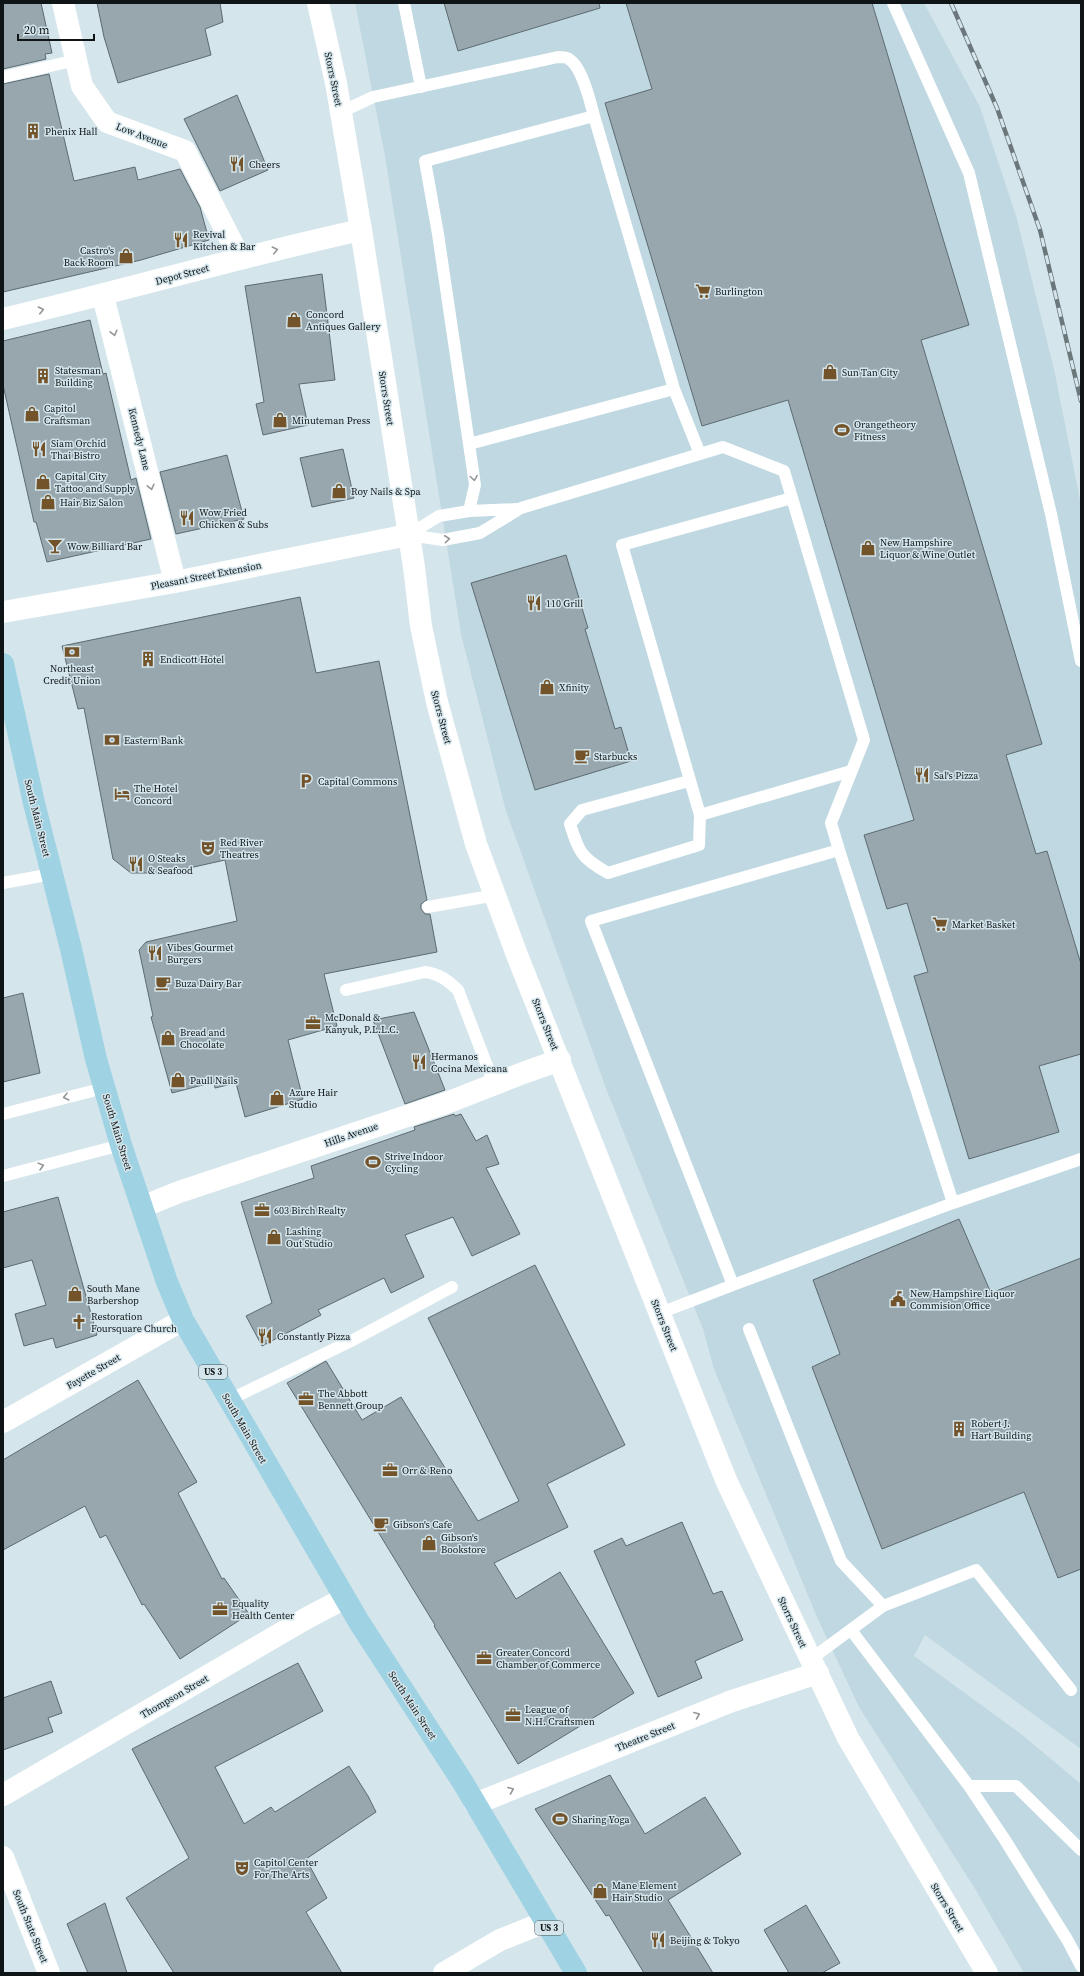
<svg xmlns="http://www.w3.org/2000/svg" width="1084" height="1976" viewBox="0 0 1084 1976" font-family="'Source Serif 4',serif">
<rect width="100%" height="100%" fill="#d4e5eb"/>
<!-- built -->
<path fill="#bfd8e1" d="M355 3H924L980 107 1017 219 1055 374 1081 505V1749L925 1635 914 1656 1021 1734 1081 1784V1973H1024L974 1887 859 1707 817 1617 714 1369 703 1329 607 1091 506 811 461 634 385 156Z"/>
<!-- building -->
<path fill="#97a7ad" stroke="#5d6b71" d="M3 3H41L52 53 45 54 46 59 3 69Z
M97 3H220L223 22 205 29 211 55 118 83 104 37Z
M444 3H599L600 8 458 51Z
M626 3H872L969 325 921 340 1042 744 1006 755 1036 854 1047 851 1081 964V1054L1039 1066 1059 1132 969 1159 914 976 928 972 907 903 887 909 864 835 914 820 788 400 702 426 605 103 652 89Z
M49 74 74 181 135 167 138 180 180 169 200 207 209 240 141 260 3 292V84Z
M237 95 268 170 220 191 184 119Z
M322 274 335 380 299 384 308 425 263 435 256 404 264 402 245 286Z
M90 320 103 374 106 373 131 480 136 478 151 539 47 562 36 522H34L3 385V341Z
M343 449 354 498 312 507 300 458Z
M227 455 244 519 176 534 160 472Z
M566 555 588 628 585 629 615 729 621 727 631 761 535 790 471 583Z
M300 597 316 673 379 661 427 900 421 904V909L425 914H430L437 952 324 974 337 1026 288 1040 303 1099 245 1117 236 1083 215 1088 214 1082 172 1093 151 1017 153 1016 139 950 146 942 237 921 225 860 167 873H131L113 859 84 708 78 709 62 646Z
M23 993 40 1073 3 1082V998Z
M414 1012 445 1090 405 1104 373 1020Z
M454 1114 455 1116 461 1114 476 1141 487 1135 499 1164 486 1168 520 1234 472 1256 453 1217 405 1235 424 1277 391 1293 384 1278 318 1310 321 1315 262 1346 246 1316 272 1303 241 1202 314 1178 311 1166 415 1130 414 1127Z
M58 1197 97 1335 56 1348 53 1338 24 1346 15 1314 46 1305 32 1260 3 1268V1212Z
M959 1219 991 1293 1081 1258V1569L1058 1578 1024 1492 882 1549 812 1367 840 1354 813 1280Z
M535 1265 625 1445 547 1484 568 1527 494 1563 516 1599 560 1572 634 1693 518 1764 434 1626 435 1625 287 1383 326 1361 362 1420 401 1397 478 1521 519 1501 428 1318Z
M138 1380 197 1482 178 1493 222 1579 224 1578 249 1614 180 1659 144 1604 142 1605 106 1535 100 1538 85 1506 3 1550V1460Z
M682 1522 713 1594 722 1591 743 1640 695 1661 702 1678 658 1697 594 1551 622 1538 626 1546Z
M298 1663 323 1711 215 1767 244 1824 271 1807 275 1812 349 1766 368 1796 376 1812 306 1859 327 1898 306 1912 342 1973H174L126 1898 189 1858 132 1749Z
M51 1681 62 1713 48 1718 53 1732 3 1750V1698Z
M610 1775 645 1834 705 1797 741 1854 668 1900 713 1973H644L609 1915 606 1916 535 1809Z
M105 1903 127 1973H88L67 1924Z
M806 1905 840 1963 822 1973H789L764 1930Z"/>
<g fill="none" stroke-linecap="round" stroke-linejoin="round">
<!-- service -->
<path stroke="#fff" stroke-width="12" d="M404 3 421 87
M893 3 969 173 1051 514 1081 661
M3 77 76 60
M341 112 373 97 558 57C561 57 565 57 567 58 582 64 590 102 594 116L674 389 469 444 438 234 425 161 594 116
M674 389 700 454
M469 511 475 485 469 444
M408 535 443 540 480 533 521 508 723 447 784 471 864 740 831 823 839 850 953 1203 733 1285 591 921 839 850
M408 535 439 516 469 511 518 509
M689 781 582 810 570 824C579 852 581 858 608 873L699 845 700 815 622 545 792 498
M700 815 851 771
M3 883 52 874
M428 907 496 895
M346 990 425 972C440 974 447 980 458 990L494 1084
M3 1114 104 1088
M3 1176 121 1145
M953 1203 1081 1159
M660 1313 733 1285
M749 1329 841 1561 883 1606
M229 1400 353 1340 452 1287
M851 1630 969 1786 1005 1840 1068 1941 1081 1966
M811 1659 883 1606 976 1570 1071 1690
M969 1786H1016L1081 1850"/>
<!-- minor -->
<path stroke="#fff" stroke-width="22" d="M63 3 82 86 107 122 185 151 240 258
M103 296 175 582
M3 319C123 291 241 256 361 230
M3 612 175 582 408 535
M142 1207 179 1192 449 1102 523 1073 560 1060
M3 1422 183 1320
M3 1795 307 1618 345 1598
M475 1804 732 1701 818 1673
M444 1973 500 1940 545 1922"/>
<!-- tertiary -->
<path stroke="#fff" stroke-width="22" d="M318 3 336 83 361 230 414 567 421 626 437 702 476 844 517 955 726 1480 848 1738 987 1973
M3 1857 49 1973"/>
<!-- primary -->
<path stroke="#9fd3e3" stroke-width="22" d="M3 664 34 803 71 949 96 1059 121 1145 167 1282 183 1320 359 1622 462 1781 576 1973"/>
<!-- rail casing -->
<g stroke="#6c777b" stroke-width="4.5">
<path id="rail" d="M951 3 997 108 1040 230 1081 401"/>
</g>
<!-- rail -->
<use href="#rail" stroke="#d4e5eb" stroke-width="3" stroke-dasharray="9" stroke-linecap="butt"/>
</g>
<!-- one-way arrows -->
<defs><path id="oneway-chevron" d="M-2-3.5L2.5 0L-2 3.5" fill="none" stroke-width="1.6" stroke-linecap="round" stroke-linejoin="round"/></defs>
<g stroke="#939697">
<use href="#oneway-chevron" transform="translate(275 250) rotate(-13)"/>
<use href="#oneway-chevron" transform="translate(41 310) rotate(-13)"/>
<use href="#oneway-chevron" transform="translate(114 333) rotate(76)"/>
<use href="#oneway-chevron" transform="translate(474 478) rotate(82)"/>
<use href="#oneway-chevron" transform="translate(151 487) rotate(76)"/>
<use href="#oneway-chevron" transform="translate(447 539) rotate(-6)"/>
<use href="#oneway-chevron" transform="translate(66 1097) rotate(166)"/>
<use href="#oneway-chevron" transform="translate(41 1166) rotate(-15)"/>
<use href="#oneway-chevron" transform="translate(697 1715) rotate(-22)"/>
<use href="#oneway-chevron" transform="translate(511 1790) rotate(-21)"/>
</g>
<!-- icons -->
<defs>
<g id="building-bare" transform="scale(1.2)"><path d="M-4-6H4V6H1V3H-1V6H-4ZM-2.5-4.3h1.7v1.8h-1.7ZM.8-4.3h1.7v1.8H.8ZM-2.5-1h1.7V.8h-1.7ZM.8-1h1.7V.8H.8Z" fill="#735329" stroke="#d4e5eb" stroke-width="2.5" paint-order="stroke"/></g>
<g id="restaurant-bare" transform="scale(1.2)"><path d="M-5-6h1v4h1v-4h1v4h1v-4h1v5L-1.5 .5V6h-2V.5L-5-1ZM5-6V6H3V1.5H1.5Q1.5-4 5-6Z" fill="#735329" stroke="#d4e5eb" stroke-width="2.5" paint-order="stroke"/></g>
<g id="shop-bare" transform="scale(1.2)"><path d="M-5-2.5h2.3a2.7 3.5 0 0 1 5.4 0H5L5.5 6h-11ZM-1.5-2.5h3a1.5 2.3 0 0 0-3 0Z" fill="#735329" stroke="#d4e5eb" stroke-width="2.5" paint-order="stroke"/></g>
<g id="supermarket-bare" transform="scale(1.2)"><path d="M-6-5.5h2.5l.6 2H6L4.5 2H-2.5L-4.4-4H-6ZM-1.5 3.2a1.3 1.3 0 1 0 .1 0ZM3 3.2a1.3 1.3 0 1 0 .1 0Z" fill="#735329" stroke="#d4e5eb" stroke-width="2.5" paint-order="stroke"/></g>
<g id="stadium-bare" transform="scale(1.2)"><path d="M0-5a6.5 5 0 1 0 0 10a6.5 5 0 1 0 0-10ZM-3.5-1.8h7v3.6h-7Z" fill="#735329" stroke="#d4e5eb" stroke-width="2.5" paint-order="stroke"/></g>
<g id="bar-bare" transform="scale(1.2)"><path d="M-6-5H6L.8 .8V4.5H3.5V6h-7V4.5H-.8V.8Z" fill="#735329" stroke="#d4e5eb" stroke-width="2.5" paint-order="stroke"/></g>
<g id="bank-bare" transform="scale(1.2)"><path d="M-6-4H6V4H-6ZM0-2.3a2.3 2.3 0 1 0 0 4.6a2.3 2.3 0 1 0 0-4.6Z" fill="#735329" stroke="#d4e5eb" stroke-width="2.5" paint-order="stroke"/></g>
<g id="cafe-bare" transform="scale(1.2)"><path d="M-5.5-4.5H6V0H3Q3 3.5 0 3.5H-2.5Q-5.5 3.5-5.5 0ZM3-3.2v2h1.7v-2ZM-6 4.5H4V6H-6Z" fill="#735329" stroke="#d4e5eb" stroke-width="2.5" paint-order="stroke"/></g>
<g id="parking-bare" transform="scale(1.2)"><path d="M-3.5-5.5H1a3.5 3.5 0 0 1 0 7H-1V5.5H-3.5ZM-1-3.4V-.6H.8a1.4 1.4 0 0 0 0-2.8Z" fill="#735329" stroke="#d4e5eb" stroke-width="2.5" paint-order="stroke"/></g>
<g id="hotel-bare" transform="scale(1.2)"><path d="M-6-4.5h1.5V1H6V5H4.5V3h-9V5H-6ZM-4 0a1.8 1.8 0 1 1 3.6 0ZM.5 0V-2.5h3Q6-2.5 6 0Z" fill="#735329" stroke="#d4e5eb" stroke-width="2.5" paint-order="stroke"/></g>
<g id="theatre-bare" transform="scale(1.2)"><path d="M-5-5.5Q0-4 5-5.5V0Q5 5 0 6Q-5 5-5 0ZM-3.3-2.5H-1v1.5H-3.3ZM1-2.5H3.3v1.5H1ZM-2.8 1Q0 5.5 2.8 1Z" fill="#735329" stroke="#d4e5eb" stroke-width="2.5" paint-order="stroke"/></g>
<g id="office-bare" transform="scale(1.2)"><path d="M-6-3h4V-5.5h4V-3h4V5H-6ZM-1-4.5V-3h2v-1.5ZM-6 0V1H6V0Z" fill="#735329" stroke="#d4e5eb" stroke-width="2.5" paint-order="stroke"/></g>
<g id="civic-bare" transform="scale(1.2)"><path d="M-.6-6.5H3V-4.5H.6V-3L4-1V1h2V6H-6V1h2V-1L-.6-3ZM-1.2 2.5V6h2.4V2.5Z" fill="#735329" stroke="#d4e5eb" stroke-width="2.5" paint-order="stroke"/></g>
<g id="church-bare" transform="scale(1.2)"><path d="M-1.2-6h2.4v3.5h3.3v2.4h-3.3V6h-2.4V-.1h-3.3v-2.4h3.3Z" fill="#735329" stroke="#d4e5eb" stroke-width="2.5" paint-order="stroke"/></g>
</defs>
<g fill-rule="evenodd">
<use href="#building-bare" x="33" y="131"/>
<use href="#restaurant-bare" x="237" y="164"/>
<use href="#restaurant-bare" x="181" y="240"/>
<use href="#shop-bare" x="126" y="256"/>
<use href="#supermarket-bare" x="703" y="291"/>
<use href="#shop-bare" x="294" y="320"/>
<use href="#shop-bare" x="830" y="372"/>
<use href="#building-bare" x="43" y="376"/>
<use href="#shop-bare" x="32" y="414"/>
<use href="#shop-bare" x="280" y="420"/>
<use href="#stadium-bare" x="842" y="430"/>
<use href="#restaurant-bare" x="39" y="449"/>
<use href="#shop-bare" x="43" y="482"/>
<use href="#shop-bare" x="339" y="491"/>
<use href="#shop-bare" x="48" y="502"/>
<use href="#restaurant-bare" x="187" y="518"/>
<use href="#bar-bare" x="55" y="546"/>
<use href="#shop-bare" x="868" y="548"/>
<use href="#restaurant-bare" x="534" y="603"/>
<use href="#bank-bare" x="72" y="652"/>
<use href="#building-bare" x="148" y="659"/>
<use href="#shop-bare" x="547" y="687"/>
<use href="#bank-bare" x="112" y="740"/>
<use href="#cafe-bare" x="582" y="756"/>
<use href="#restaurant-bare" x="922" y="775"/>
<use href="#parking-bare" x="306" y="781"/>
<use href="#hotel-bare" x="122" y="794"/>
<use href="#theatre-bare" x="208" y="848"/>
<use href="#restaurant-bare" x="136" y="864"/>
<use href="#supermarket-bare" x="940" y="924"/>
<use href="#restaurant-bare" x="155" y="953"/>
<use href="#cafe-bare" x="163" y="983"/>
<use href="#office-bare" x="313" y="1023"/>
<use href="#shop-bare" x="168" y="1038"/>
<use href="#restaurant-bare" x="419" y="1062"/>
<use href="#shop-bare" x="178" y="1080"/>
<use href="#shop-bare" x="277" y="1098"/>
<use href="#stadium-bare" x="373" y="1162"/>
<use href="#office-bare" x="262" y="1210"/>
<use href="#shop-bare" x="274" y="1237"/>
<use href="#shop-bare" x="75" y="1294"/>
<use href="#civic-bare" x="898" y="1299"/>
<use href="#church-bare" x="79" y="1322"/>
<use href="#restaurant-bare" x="265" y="1336"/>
<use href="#office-bare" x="306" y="1399"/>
<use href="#building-bare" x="959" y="1429"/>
<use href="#office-bare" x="390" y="1470"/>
<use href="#cafe-bare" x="381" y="1524"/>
<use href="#shop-bare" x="429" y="1543"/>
<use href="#office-bare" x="220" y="1609"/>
<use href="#office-bare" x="484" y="1658"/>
<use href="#office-bare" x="513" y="1715"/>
<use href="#stadium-bare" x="560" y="1819"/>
<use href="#theatre-bare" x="242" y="1868"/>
<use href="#shop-bare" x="600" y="1891"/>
<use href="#restaurant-bare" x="658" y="1940"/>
</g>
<g text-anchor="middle" stroke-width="3" stroke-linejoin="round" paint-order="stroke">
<!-- shield labels -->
<g fill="#d4e5eb" stroke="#4a5357" stroke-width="1">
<rect x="199" y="1365" width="28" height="14" rx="3"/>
<rect x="535" y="1921" width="28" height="14" rx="3"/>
</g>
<g font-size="9" font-weight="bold" fill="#0f1517">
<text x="213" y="1375">US 3</text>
<text x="549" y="1931">US 3</text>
</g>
<!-- street labels -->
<g font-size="10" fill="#0f1517" stroke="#d4e5eb">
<text transform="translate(334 79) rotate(78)" y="4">Storrs Street</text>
<text transform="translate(142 135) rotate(21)" y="4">Low Avenue</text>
<text transform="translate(182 274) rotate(-15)" y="4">Depot Street</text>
<text transform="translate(387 398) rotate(81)" y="4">Storrs Street</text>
<text transform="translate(140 439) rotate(76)" y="4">Kennedy Lane</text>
<text transform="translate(206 575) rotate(-11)" y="4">Pleasant Street Extension</text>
<text transform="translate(442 717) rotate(75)" y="4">Storrs Street</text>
<text transform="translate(38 818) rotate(76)" y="4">South Main Street</text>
<text transform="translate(546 1024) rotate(68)" y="4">Storrs Street</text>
<text transform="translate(118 1132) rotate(73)" y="4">South Main Street</text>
<text transform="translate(351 1134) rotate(-19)" y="4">Hills Avenue</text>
<text transform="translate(665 1325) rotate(68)" y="4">Storrs Street</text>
<text transform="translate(93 1371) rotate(-30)" y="4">Fayette Street</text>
<text transform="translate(245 1428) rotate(60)" y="4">South Main Street</text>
<text transform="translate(793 1622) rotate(65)" y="4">Storrs Street</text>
<text transform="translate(174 1696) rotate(-30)" y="4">Thompson Street</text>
<text transform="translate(413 1705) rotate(57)" y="4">South Main Street</text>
<text transform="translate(645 1736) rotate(-22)" y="4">Theatre Street</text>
<text transform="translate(948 1907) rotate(59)" y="4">Storrs Street</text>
<text transform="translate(31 1926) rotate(68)" y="4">South State Street</text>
</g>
<!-- poi labels -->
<g font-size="10" fill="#0f1517" stroke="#d4e5eb" text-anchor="start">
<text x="45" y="135">Phenix Hall</text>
<text x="249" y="168">Cheers</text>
<text x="193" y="238">Revival<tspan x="193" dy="12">Kitchen &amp; Bar</tspan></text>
<text x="114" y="254" text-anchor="end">Castro's<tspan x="114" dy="12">Back Room</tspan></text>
<text x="715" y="295">Burlington</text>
<text x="306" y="318">Concord<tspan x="306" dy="12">Antiques Gallery</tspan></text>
<text x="55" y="374">Statesman<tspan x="55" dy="12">Building</tspan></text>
<text x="842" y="376">Sun Tan City</text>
<text x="44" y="412">Capitol<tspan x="44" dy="12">Craftsman</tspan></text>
<text x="292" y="424">Minuteman Press</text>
<text x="854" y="428">Orangetheory<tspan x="854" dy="12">Fitness</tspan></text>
<text x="51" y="447">Siam Orchid<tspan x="51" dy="12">Thai Bistro</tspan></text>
<text x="55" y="480">Capital City<tspan x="55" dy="12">Tattoo and Supply</tspan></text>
<text x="351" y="495">Roy Nails &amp; Spa</text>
<text x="60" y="506">Hair Biz Salon</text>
<text x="199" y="516">Wow Fried<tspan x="199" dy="12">Chicken &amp; Subs</tspan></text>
<text x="880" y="546">New Hampshire<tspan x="880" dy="12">Liquor &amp; Wine Outlet</tspan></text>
<text x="67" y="550">Wow Billiard Bar</text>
<text x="546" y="607">110 Grill</text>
<text x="160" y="663">Endicott Hotel</text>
<text x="72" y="672" text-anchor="middle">Northeast<tspan x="72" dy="12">Credit Union</tspan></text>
<text x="559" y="691">Xfinity</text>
<text x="124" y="744">Eastern Bank</text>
<text x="594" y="760">Starbucks</text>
<text x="934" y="779">Sal's Pizza</text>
<text x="318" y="785">Capital Commons</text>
<text x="134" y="792">The Hotel<tspan x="134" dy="12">Concord</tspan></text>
<text x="220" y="846">Red River<tspan x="220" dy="12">Theatres</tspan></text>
<text x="148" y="862">O Steaks<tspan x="148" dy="12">&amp; Seafood</tspan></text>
<text x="952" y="928">Market Basket</text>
<text x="167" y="951">Vibes Gourmet<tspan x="167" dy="12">Burgers</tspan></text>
<text x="175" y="987">Buza Dairy Bar</text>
<text x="325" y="1021">McDonald &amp;<tspan x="325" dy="12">Kanyuk, P.L.L.C.</tspan></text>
<text x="180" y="1036">Bread and<tspan x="180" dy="12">Chocolate</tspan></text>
<text x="431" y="1060">Hermanos<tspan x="431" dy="12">Cocina Mexicana</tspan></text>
<text x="190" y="1084">Paull Nails</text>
<text x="289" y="1096">Azure Hair<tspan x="289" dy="12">Studio</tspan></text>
<text x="385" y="1160">Strive Indoor<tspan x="385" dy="12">Cycling</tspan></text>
<text x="274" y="1214">603 Birch Realty</text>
<text x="286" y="1235">Lashing<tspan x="286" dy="12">Out Studio</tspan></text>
<text x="87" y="1292">South Mane<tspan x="87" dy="12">Barbershop</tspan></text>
<text x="910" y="1297">New Hampshire Liquor<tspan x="910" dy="12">Commision Office</tspan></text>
<text x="91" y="1320">Restoration<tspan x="91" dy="12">Foursquare Church</tspan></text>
<text x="277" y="1340">Constantly Pizza</text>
<text x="318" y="1397">The Abbott<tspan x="318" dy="12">Bennett Group</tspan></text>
<text x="971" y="1427">Robert J.<tspan x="971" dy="12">Hart Building</tspan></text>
<text x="402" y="1474">Orr &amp; Reno</text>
<text x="393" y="1528">Gibson's Cafe</text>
<text x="441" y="1541">Gibson's<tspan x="441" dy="12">Bookstore</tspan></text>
<text x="232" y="1607">Equality<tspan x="232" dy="12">Health Center</tspan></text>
<text x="496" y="1656">Greater Concord<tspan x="496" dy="12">Chamber of Commerce</tspan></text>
<text x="525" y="1713">League of<tspan x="525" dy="12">N.H. Craftsmen</tspan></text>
<text x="572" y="1823">Sharing Yoga</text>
<text x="254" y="1866">Capitol Center<tspan x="254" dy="12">For The Arts</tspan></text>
<text x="612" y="1889">Mane Element<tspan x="612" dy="12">Hair Studio</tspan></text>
<text x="670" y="1944">Beijing &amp; Tokyo</text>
</g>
</g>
<!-- border -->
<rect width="1084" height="1976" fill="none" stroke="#0f1517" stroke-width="8"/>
<!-- scale -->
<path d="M18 34v6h76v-6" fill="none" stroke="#0f1517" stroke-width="2"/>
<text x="24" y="34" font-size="12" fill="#0f1517" stroke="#d4e5eb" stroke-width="3" paint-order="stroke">20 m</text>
</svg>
